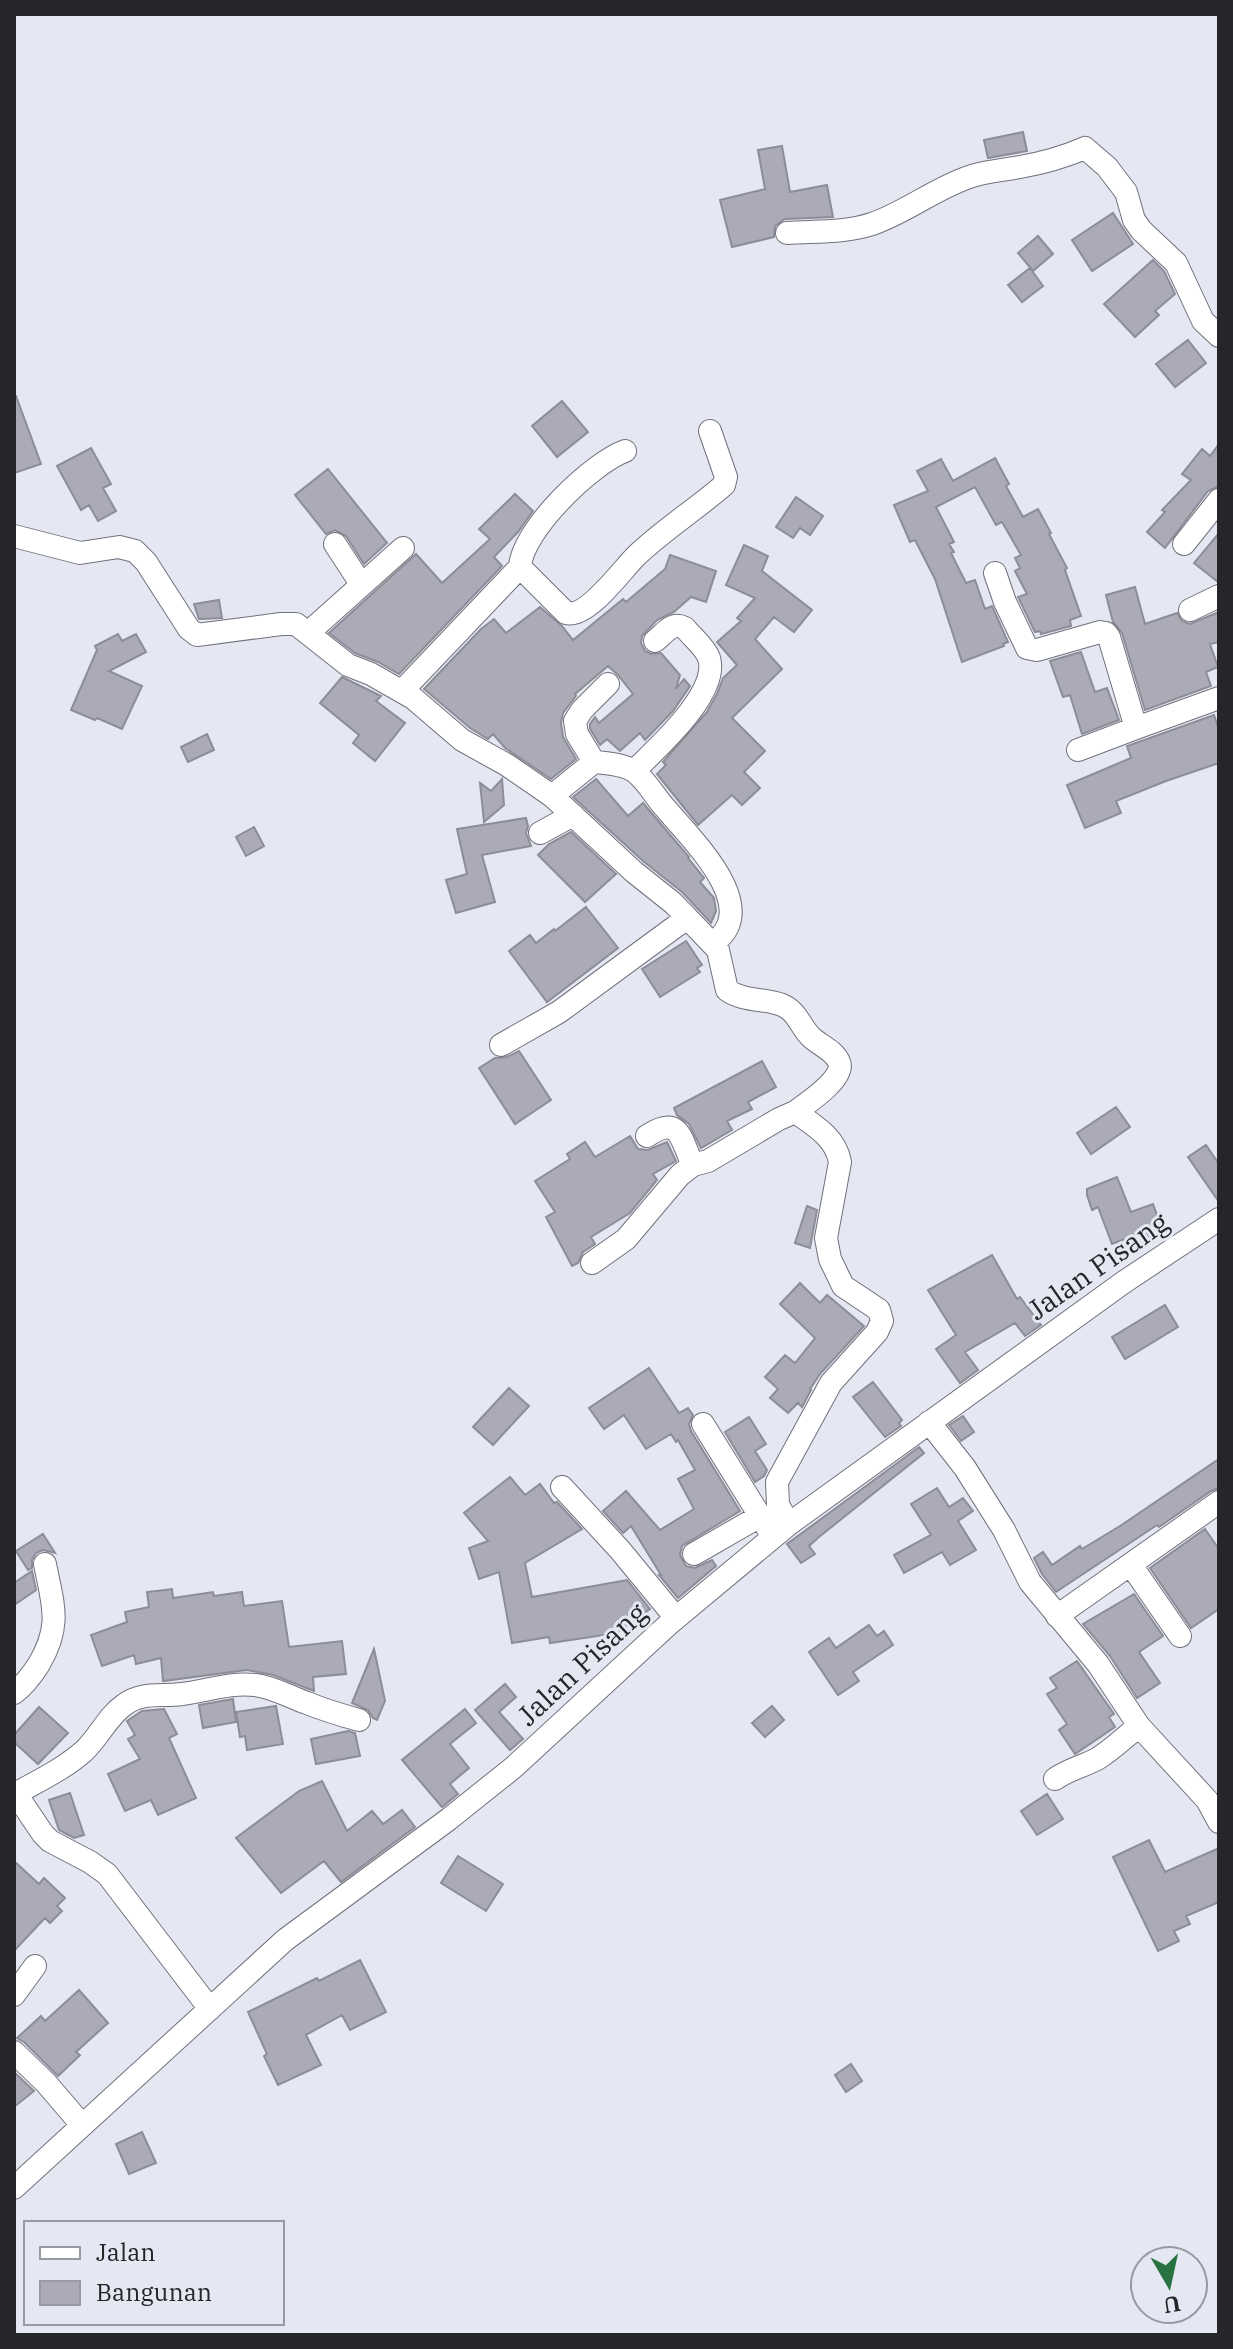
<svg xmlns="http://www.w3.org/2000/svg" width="1233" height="2349" viewBox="0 0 1233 2349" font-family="'IBM Plex Serif',serif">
<rect width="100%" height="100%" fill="#e5e7f3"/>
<!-- building -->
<path fill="#ababb7" stroke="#8d8d98" stroke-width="2" d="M1023 132 1027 151 988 158 984 140Z
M782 146 790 192 827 185 833 217 785 219 775 226 774 237 732 247 720 200 765 189 758 150Z
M1113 213 1133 244 1092 271 1072 240Z
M1038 236 1053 254 1033 271 1018 253Z
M1153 260 1164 271 1175 294 1155 311 1159 315 1135 337 1104 304Z
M1030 268 1043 286 1022 302 1008 285Z
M1188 340 1206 363 1175 387 1156 364Z
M14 396H16L41 464 14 473Z
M562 401 588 432 557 457 532 426Z
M1219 444V486L1208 491 1165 548 1147 532 1165 512 1162 510 1191 480 1182 474 1202 449 1210 456Z
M91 448 111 484 103 488 116 511 98 521 89 505 81 510 57 466Z
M995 458 1009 484 1006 486 1023 517 1038 509 1051 533 1049 534 1067 568 1065 570 1081 616 1070 620 1071 626 1041 634 1040 631 1035 632 1018 597 1027 594 1015 571 1020 568 1015 558 1021 555 1002 522 996 525 975 487 936 507 954 542 949 544 954 552 951 553 966 583 975 580 985 609 992 606 1008 642 1003 644 1004 646 962 662 935 579 915 540 910 542 894 505 928 491 917 471 941 459 953 481Z
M328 469 387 543 364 564 346 536 335 530 326 534 295 495Z
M515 494 533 511 518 532 494 557 502 566 399 674 378 662 355 653 329 633 416 554 442 583 490 539 479 529Z
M796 497 823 516 810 535 800 528 793 538 776 527Z
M1219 533V582H1218L1194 563Z
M744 545 768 556 762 571 812 610 794 632 774 617 755 639 782 669 732 718 765 751 744 772 760 788 742 805 732 795 698 825 657 774 666 765 663 762 707 712 717 694 723 678 737 665 717 642 741 621 737 618 755 598 726 585Z
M670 555 716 571 706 602 691 597 674 612 657 620 642 636 641 643 645 651 651 654 661 653 680 675 676 689 684 679 690 686 673 711 645 740 640 733 620 751 607 739 600 745 590 729V724L595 717 599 723 633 694 618 675 608 666 575 694 576 696 563 713 561 723 563 737 576 759 551 779 505 748 493 734 488 739 470 728 424 689 481 629 494 619 506 633 540 607 562 626 573 640 623 599 626 602 665 569Z
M1135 587 1145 624 1177 613 1182 621 1190 624 1219 612V642L1210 644 1218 667 1206 672 1211 686 1145 710 1122 633 1113 622 1106 595Z
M219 600 222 618 199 619 194 604Z
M118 634 122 641 136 634 146 652 109 671 142 686 122 729 97 718 95 720 71 710 97 650 95 646Z
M1081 652 1095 692 1107 688 1119 720 1082 734 1070 695 1063 697 1050 661Z
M342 677 381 696 376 701 405 723 375 761 353 743 359 735 320 703Z
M1214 715 1219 730V763L1166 781 1116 801 1121 813 1085 828 1067 785 1131 758 1127 746Z
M207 734 214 750 188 762 181 747Z
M502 779 504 805 484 822 480 783 491 791Z
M596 779 628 816 643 803 689 857 688 858 704 878 700 882 714 898 716 911 711 923 682 892 643 861 573 797Z
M526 818 528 826 526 833 531 846 482 855 495 902 456 913 446 880 467 874 457 829Z
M254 827 264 846 246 856 236 837Z
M571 832 616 874 585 902 538 855 549 844Z
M586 907 618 948 547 1002 509 951 530 935 536 943 554 929 555 931Z
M686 941 702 965 697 968 700 972 660 997 642 969Z
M519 1051 551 1100 515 1124 479 1068 495 1058 507 1057Z
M762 1061 776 1087 748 1102 752 1109 727 1121 732 1130 701 1148 689 1124 677 1115 674 1108Z
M1116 1107 1130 1127 1091 1154 1077 1133Z
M630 1136 638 1149 648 1150 667 1142 676 1161 653 1174 657 1180 630 1213 591 1237 595 1244 583 1252 578 1263 572 1266 546 1217 555 1212 535 1181 570 1159 567 1154 585 1142 595 1157Z
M1206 1145 1219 1164V1202L1188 1157Z
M1117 1177 1131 1212 1153 1204 1164 1235 1149 1241 1146 1231 1112 1244 1098 1207 1092 1210 1087 1195V1189Z
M807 1206 817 1210 810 1248 795 1243Z
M992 1255 1017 1299 1020 1297 1041 1325 1025 1336 1015 1323 965 1352 978 1370 960 1383 936 1349 956 1335 928 1290Z
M800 1283 820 1303 827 1295 864 1326 820 1374 810 1389 811 1390 802 1407 798 1403 788 1413 770 1398 778 1389 765 1377 785 1355 795 1363 815 1338 780 1304Z
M1165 1305 1178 1327 1125 1359 1112 1337Z
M649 1368 679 1413 688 1408 693 1415 689 1424 691 1431 740 1511 682 1546 680 1555 686 1566 695 1568 712 1560 716 1566 678 1598 659 1575H661L631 1526 623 1533 603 1511 626 1491 660 1530 694 1509 678 1479 695 1470 678 1440 676 1442 671 1434 646 1449 624 1415 604 1429 589 1408Z
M873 1382 902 1420 899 1423 901 1426 885 1437 853 1397Z
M509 1388 529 1406 493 1445 473 1427Z
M963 1416 974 1432 961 1441 949 1425Z
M749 1417 766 1444 755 1451 767 1470 764 1476 755 1482 725 1432Z
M919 1447 924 1453 819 1537 809 1546 815 1554 801 1563 787 1544Z
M1219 1459V1488L1211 1491 1159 1527 1157 1525 1056 1592 1042 1574 1034 1558 1043 1552 1052 1565 1080 1546 1082 1549 1120 1526Z
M510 1477 525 1495 540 1484 554 1503 557 1502 582 1529 525 1563 532 1597 627 1580 650 1609 608 1640 604 1635 550 1643 549 1637 512 1643 499 1572 479 1579 469 1548 488 1541 464 1513Z
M937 1488 949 1507 963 1498 973 1511 958 1521 976 1550 950 1565 942 1552 904 1573 894 1555 931 1535 911 1504Z
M1205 1529 1219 1549V1609L1191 1628 1150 1568Z
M43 1534 55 1553 43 1550 36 1553 32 1560V1568L28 1570 16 1551Z
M32 1571 36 1590 14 1605V1583Z
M172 1589 173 1598 213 1592 214 1596 242 1592 244 1606 282 1601 289 1647 342 1641 346 1674 313 1677 314 1691 273 1675 247 1670 163 1681 161 1658 136 1664 134 1655 102 1666 91 1635 127 1622 125 1612 149 1607 147 1592Z
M1134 1594 1163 1636 1139 1652 1160 1683 1137 1698 1110 1656 1083 1624Z
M869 1625 877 1636 884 1631 893 1645 853 1672 859 1681 838 1695 809 1652 829 1638 836 1648Z
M374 1649 385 1701 377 1720 373 1718 368 1710 352 1703Z
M1077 1661 1114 1714 1109 1717 1115 1727 1075 1754 1059 1730 1067 1724 1047 1694 1057 1688 1050 1678Z
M505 1684 516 1697 499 1712 523 1739 510 1750 475 1710Z
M233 1699 236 1722 203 1728 199 1705Z
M276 1706 283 1744 247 1750 245 1736 240 1737 236 1712Z
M772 1706 784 1720 765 1737 752 1723Z
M39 1707 68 1733 38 1764 14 1742V1735Z
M164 1709 177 1734 169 1738 196 1798 158 1815 151 1800 125 1811 108 1774 140 1759 128 1739 135 1735 127 1721 142 1711Z
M465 1709 476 1723 450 1744 469 1768 450 1784 458 1794 442 1807 402 1760Z
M348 1731 355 1733 360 1756 316 1764 311 1739Z
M322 1781 347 1831 372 1811 383 1824 402 1810 415 1827 341 1882 324 1861 281 1893 236 1838 299 1791Z
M70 1793 84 1835 74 1838 59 1830 49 1800Z
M1047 1794 1063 1819 1037 1835 1021 1811Z
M1149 1840 1165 1872 1219 1848V1902L1186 1916 1190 1924 1174 1931 1179 1941 1158 1951 1113 1857Z
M458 1856 503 1884 486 1911 441 1883Z
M14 1861 39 1884 44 1878 65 1898 57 1906 62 1911 50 1923 45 1918 14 1951Z
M360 1960 386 2012 350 2030 342 2015 306 2035 321 2065 278 2085 264 2056 267 2054 248 2012 317 1978 319 1981Z
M79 1990 108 2023 76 2052 80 2055 58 2076 24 2042 17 2038 41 2016 45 2021Z
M851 2064 862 2081 846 2092 835 2075Z
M14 2072 34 2091 14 2107Z
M142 2132 156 2163 129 2174 116 2144Z"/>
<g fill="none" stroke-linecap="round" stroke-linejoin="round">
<!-- minor casing -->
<g stroke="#70717c" stroke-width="24">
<path id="minor" d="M787 233C816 231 844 233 872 224 907 212 937 187 972 176 987 171 1004 170 1020 167 1043 163 1064 157 1085 148L1107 167 1126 192 1134 220 1141 230 1176 263 1203 321 1219 336
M14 536 80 553 119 547 135 551 146 562 189 629 197 635 281 624H296L348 665 371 674 413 698 462 740 507 765 552 796 634 872 673 903 718 950 727 990C744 1002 764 998 782 1005 797 1011 800 1026 811 1037 819 1045 834 1050 839 1062 846 1078 806 1104 795 1112 814 1125 836 1138 840 1162L826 1238 830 1259 843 1286 879 1310 882 1321 877 1332 831 1383 777 1482 778 1505 789 1524
M335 544 361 584
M1184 544 1219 500
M520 567 566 613C587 619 621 571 636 556 663 530 695 510 724 485L726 477 710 431
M995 573 1005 602 1027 648 1037 650 1100 632 1106 633 1109 637 1136 728 1219 698
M1190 610 1219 596
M308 633 403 548
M402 691 520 567C522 530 592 463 625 451
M1078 750 1136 728
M594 762 577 734 575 721 582 710 608 684
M634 771C656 749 720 693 709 658 705 647 692 637 685 628 672 621 665 633 655 641
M552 796 594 762C606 763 625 764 635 772 648 782 656 799 667 810 691 839 764 908 713 943
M540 833 573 815
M501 1045 559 1012 687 918
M647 1136C680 1114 680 1138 693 1165
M592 1263 626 1239 680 1175 693 1165 708 1161 779 1119 795 1112
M929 1422 965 1468 1004 1530 1030 1582 1098 1664 1139 1726 1207 1800 1219 1822
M703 1424 773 1537
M562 1487 620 1550 676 1618
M694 1554 760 1516
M1131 1565 1180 1636
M1057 1616 1219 1502
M14 1693C25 1685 32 1675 39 1664 62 1625 53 1605 45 1564
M1055 1779C1069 1769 1082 1767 1097 1759 1112 1750 1125 1737 1139 1726
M14 1791 43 1834 50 1841 90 1862 107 1874 210 2009
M17 1793C40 1780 65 1768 84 1751 99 1737 108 1716 124 1705 142 1691 161 1697 182 1694 206 1691 231 1682 255 1685 273 1687 290 1697 307 1703 324 1710 341 1715 359 1720
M14 1995 35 1966
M14 2052 46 2083 82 2125
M14 2188 285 1940 449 1819 514 1767 670 1623 789 1524 1124 1282 1219 1219"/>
</g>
<!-- minor -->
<use href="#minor" stroke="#fff" stroke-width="22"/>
</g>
<g text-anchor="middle" stroke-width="6" stroke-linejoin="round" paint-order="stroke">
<!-- street labels -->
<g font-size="28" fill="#25252a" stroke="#e5e7f3">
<text transform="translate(1098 1266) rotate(-35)" y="10">Jalan Pisang</text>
<text transform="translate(582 1664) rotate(-43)" y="10">Jalan Pisang</text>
</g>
</g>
<!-- border -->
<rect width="1233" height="2349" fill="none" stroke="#25252a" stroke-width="32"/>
<!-- legend -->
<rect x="24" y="2221" width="260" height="104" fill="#e5e7f3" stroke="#9899a3" stroke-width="2"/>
<rect x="40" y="2247" width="40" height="12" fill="#ffffff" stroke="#9899a3" stroke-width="2"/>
<text x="96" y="2261" font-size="24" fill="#25252a">Jalan</text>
<rect x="40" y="2281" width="40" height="24" fill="#ababb7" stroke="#9899a3" stroke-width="2"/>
<text x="96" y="2301" font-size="24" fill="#25252a">Bangunan</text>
<!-- north arrow -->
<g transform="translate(1169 2285) rotate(171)"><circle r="38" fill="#e5e7f3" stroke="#9899a3" stroke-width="2"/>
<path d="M0-6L14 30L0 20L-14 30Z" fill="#287341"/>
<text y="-12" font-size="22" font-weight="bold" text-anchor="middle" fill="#25252a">U</text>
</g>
</svg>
